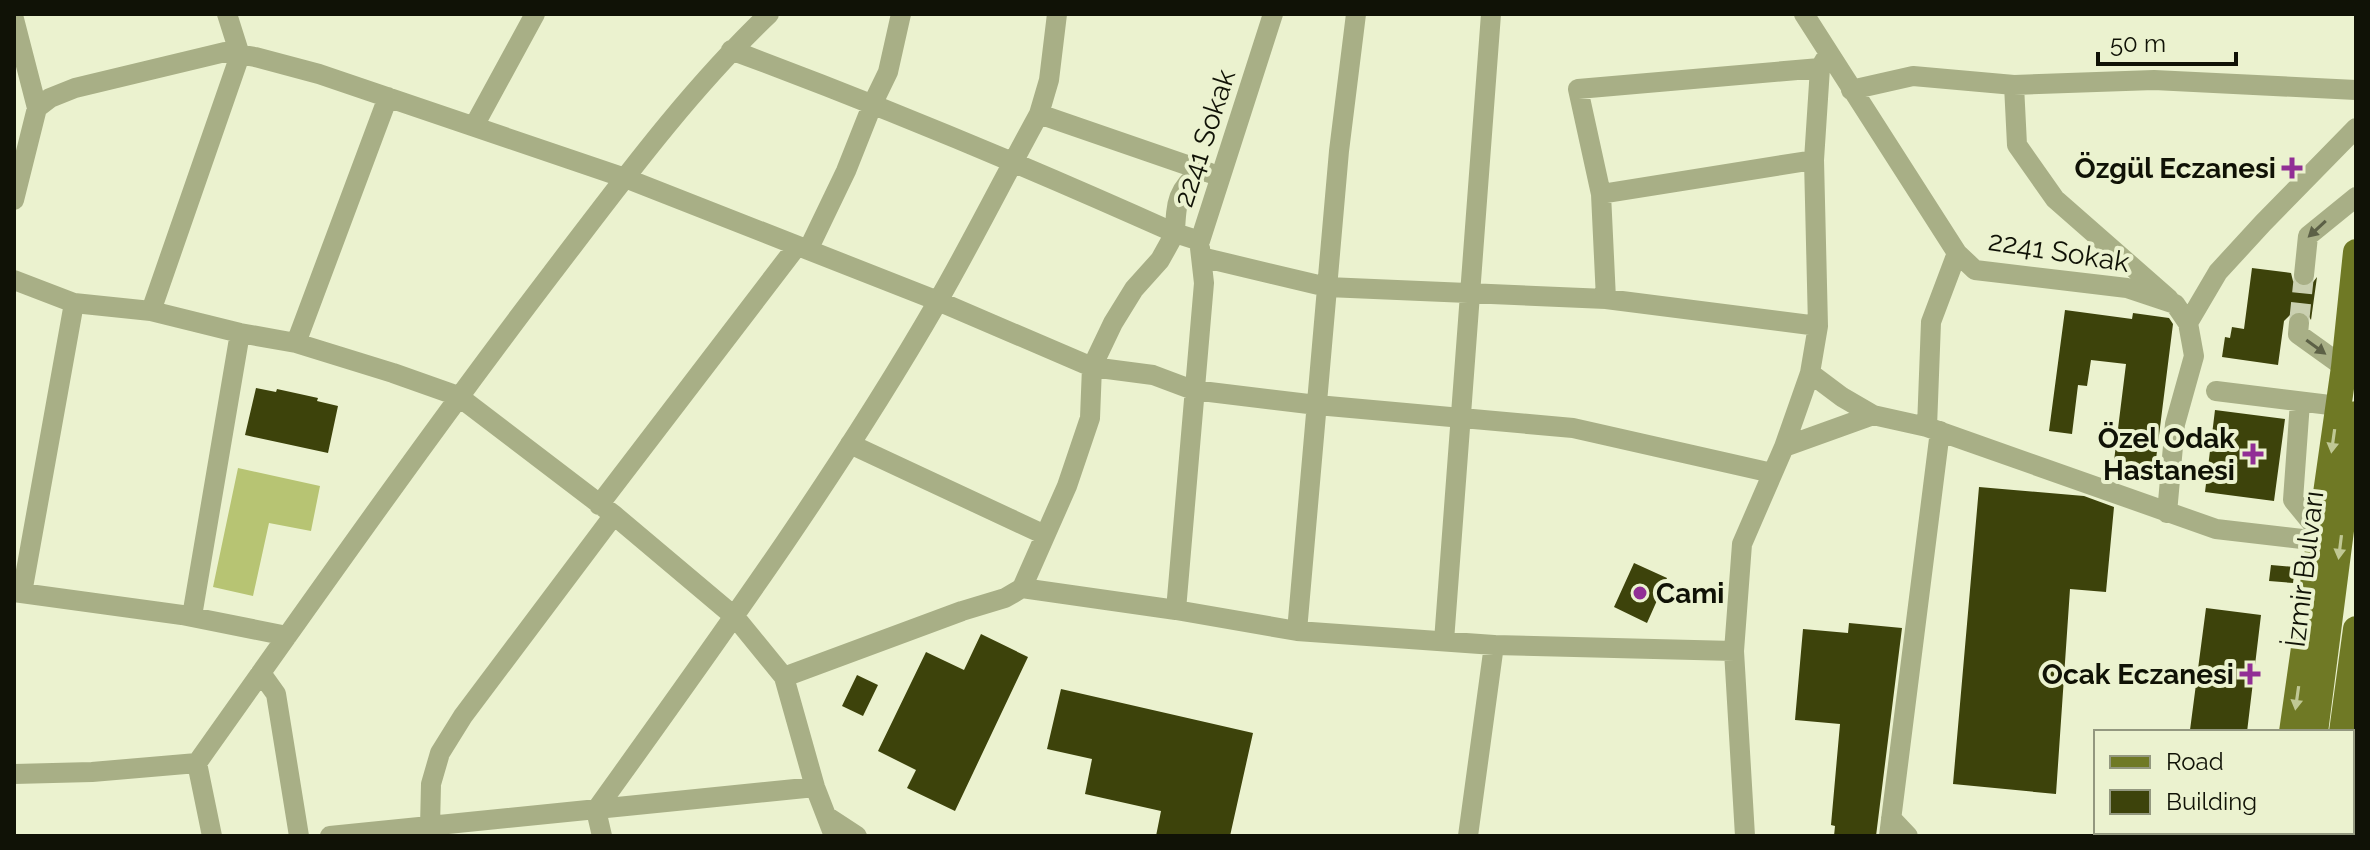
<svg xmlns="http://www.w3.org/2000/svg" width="2370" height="850" viewBox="0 0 2370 850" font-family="Raleway,sans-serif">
<rect width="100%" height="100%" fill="#ebf2cf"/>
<!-- green -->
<path fill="#b7c473" d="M238 468 320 486 311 531 269 523 253 596 213 587Z"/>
<!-- building -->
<path fill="#3d430b" d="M2252 268 2291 273 2293 281 2302 288 2310 286 2317 277 2311 320 2307 313 2299 310 2293 312 2284 321 2278 365 2222 357 2225 337 2230 338 2232 327 2244 329Z
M2065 310 2132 319 2133 313 2169 318 2173 324 2155 467 2114 461 2126 364 2091 360 2087 386 2078 385 2072 434 2049 431Z
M256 388 276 392 277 389 318 398 317 401 338 406 328 453 245 435Z
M2215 410 2285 419 2274 501 2205 492Z
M1979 487 2084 496 2114 507 2106 592 2070 589 2056 794 1953 784Z
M1634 563 1667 578 1647 623 1614 607Z
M2271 565 2295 567 2293 583 2269 581Z
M2206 608 2261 615 2247 732 2190 730Z
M1849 623 1902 628 1876 836H1834L1835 826 1831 825 1840 724 1795 720 1803 629 1848 633Z
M981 634 1028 657 955 811 907 788 916 770 878 751 926 652 964 670Z
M857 675 878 685 863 716 842 706Z
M1061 689 1253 733 1230 836H1156L1161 811 1085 794 1092 759 1047 749Z"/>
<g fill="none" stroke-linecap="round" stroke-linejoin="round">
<!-- minor-tunnel -->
<path stroke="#cad0b1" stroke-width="20" stroke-dasharray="20 10" stroke-linecap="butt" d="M2299 323 2304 275"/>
<!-- minor -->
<path stroke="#a8af86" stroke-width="20" d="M1273 14 1200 241 1175 233 1160 260 1134 289 1113 323 1092 367 1153 375 1193 390 1317 405 1573 428 1772 473
M1804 14 1957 253 1975 270 2127 288 2175 304 2188 323 2194 356 2175 424 2167 513
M14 19 37 108
M731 50C882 106 1028 167 1175 233 1176 202 1177 189 1202 170
M2014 85 2017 145 2055 199 2169 299
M1851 90 1913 76 2014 85 2154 80 2356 90
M1039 114 1210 173
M474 126 535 14
M1601 194 1814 160
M14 200 37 108 50 98 75 88 225 52 255 57 319 74 625 178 938 301 1092 367 1090 418 1067 486 1022 588 1005 598 962 611 784 677
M808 250 846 171 873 103 888 72 901 14
M1201 257 1327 287 1606 299 1601 194 1578 89 1820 68
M2304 275 2308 236 2356 197
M14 280 74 303 151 311 240 333 296 343 393 373 458 396 614 515 735 617 784 677 815 787 834 836
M1606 299 1818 326
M151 311 240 55 227 14
M2188 323 2218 272 2263 223 2356 128
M2299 323 2298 334 2344 367
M296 343 388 97
M1810 373 1842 397 1873 415
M2216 391 2338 406
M2300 402 2293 500 2320 533
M1927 427 1931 322 1957 253
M850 444 1045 535
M1784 447 1810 373 1818 326 1814 160 1820 68 1826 58
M599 505 797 246
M1022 588 1176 610 1297 631 1494 645 1734 651
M14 592 182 615 287 636
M22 593 74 303
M1176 610 1204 283 1200 248
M192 616 240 333
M1297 631 1339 151 1356 14
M1444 641 1491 14
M261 673 276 694 299 836
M14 774 92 772 197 763
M828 817 857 836
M1891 818 1908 836
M430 827 431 784 440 753 463 716 614 515
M212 836 197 763C314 598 430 433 552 273 620 184 688 91 769 14
M330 836 815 787
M602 836 596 810C715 644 836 478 938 301 973 240 1005 176 1039 114L1049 80 1057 14
M1468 836 1494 645
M1745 836 1734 651 1742 544 1784 447 1873 415 1927 427 2216 529 2319 541
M1889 836 1940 431"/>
<!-- major -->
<path stroke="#6f7925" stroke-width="26" d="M2292 732 2344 367 2356 252
M2315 732 2356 414
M2342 732 2356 629
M2277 836 2278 832
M2302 836V832
M2328 836 2329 832"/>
</g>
<!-- one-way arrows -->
<defs><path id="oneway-solid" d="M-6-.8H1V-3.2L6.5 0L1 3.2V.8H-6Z" transform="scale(2)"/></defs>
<g fill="#5c6046">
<use href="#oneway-solid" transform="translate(2317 229) rotate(137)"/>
<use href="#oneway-solid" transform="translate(2316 347) rotate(36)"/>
</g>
<g fill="#c0c894">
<use href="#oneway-solid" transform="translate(2333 441) rotate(98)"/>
<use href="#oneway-solid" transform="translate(2340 547) rotate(97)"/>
<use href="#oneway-solid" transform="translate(2297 698) rotate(98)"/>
</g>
<!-- markers -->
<g fill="#912e95" stroke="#ebf2cf" stroke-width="3">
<path d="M2288 156h8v8h8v8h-8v8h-8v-8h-8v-8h8z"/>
<path d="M2249 442h8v8h8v8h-8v8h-8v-8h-8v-8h8z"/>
<circle cx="1640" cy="593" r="8"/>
<path d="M2246 662h8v8h8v8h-8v8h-8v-8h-8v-8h8z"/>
</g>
<g text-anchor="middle" stroke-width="8" stroke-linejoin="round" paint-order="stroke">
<!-- street labels -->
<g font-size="28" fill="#101206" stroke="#ebf2cf">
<text transform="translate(1204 138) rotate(-72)" y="10">2241 Sokak</text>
<text transform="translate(2059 251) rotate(9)" y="10">2241 Sokak</text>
<text transform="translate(2304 569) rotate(-83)" y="10">İzmir Bulvarı</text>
</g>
<!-- poi labels -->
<g font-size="28" font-weight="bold" fill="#101206" stroke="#ebf2cf" text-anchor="end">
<text x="2276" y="178">Özgül Eczanesi</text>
<text x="2235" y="448">Özel Odak<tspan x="2235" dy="32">Hastanesi</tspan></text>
<text x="1656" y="603" text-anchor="start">Cami</text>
<text x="2234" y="684">Ocak Eczanesi</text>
</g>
</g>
<!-- border -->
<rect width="2370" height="850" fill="none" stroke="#101206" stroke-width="32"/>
<!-- legend -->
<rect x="2094" y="730" width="260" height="104" fill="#ebf2cf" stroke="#93987f" stroke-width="2"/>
<rect x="2110" y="756" width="40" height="12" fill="#6f7925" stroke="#93987f" stroke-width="2"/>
<text x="2166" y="770" font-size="24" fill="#101206">Road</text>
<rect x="2110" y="790" width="40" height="24" fill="#3d430b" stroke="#93987f" stroke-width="2"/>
<text x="2166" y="810" font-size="24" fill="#101206">Building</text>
<!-- scale -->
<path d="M2098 52v12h138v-12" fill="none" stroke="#101206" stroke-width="4"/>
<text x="2110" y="52" font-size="24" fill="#101206" stroke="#ebf2cf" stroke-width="6" paint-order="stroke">50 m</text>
</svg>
